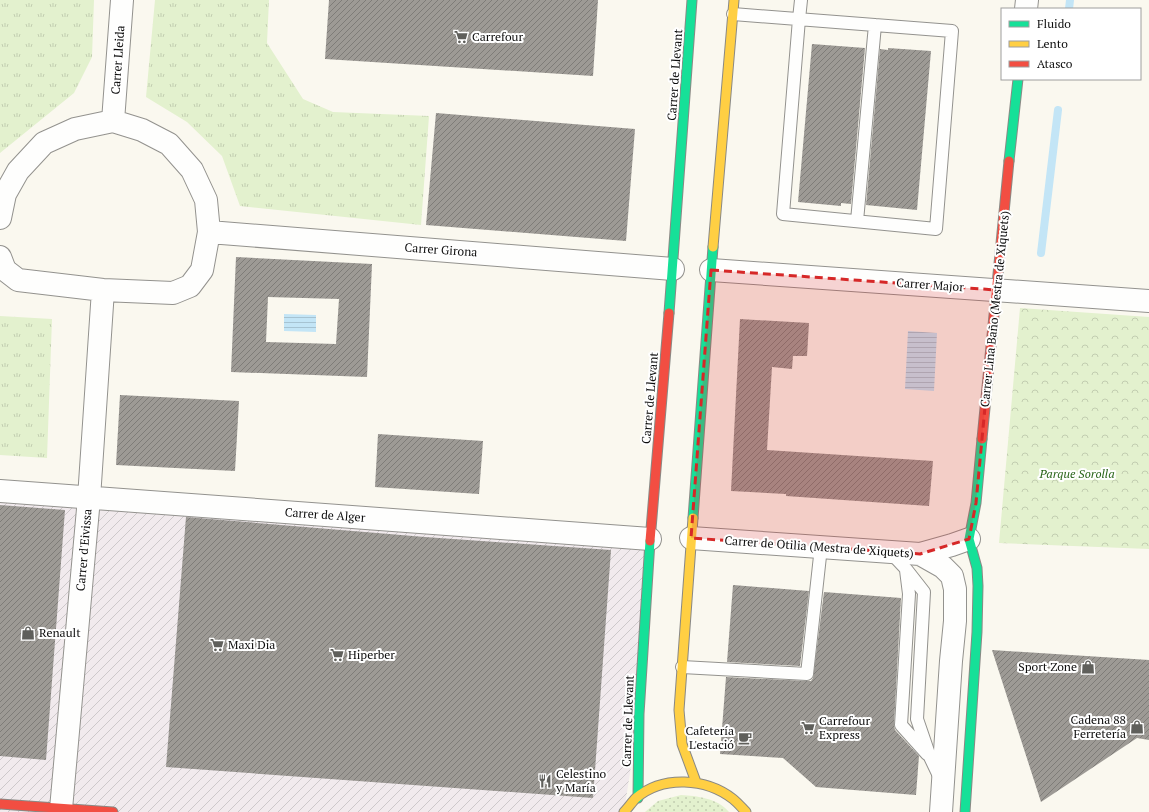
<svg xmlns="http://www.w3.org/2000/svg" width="1149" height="812" viewBox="0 0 1149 812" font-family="'PT Serif',serif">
<defs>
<pattern id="industrial-furrows" width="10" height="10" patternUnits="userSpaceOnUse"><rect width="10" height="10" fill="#f1eaed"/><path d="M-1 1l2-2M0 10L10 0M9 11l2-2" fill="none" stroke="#cdc8ca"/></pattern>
<pattern id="grass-tufts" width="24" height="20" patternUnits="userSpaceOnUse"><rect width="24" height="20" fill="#e3f1ce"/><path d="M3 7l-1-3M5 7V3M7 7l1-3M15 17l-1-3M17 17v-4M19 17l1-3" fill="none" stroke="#c2cdb0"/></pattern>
<pattern id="park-crowns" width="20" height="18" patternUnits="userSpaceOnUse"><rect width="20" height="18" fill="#e3f1ce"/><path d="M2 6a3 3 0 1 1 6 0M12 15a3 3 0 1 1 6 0" fill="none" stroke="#c2cdb0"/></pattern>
<pattern id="garden-dots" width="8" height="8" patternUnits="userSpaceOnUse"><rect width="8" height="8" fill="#e3f1ce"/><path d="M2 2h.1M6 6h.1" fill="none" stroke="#c2cdb0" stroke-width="1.8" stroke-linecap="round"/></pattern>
<pattern id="water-rules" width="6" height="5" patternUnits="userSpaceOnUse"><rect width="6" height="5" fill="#c3e5f6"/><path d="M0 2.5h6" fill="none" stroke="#a6c3d2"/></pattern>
<pattern id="building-hatch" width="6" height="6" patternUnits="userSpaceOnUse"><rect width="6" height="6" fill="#9d9a95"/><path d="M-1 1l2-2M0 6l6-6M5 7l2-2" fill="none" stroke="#7e7c78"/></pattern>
</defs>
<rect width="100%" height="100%" fill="#faf8ef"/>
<!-- industrial -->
<path fill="url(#industrial-furrows)" d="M0 491 650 539 639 714 624 812H0Z"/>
<!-- grass -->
<path fill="url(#grass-tufts)" d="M0 0H94L92 57 74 93 0 153Z
M155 0H269L267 43 303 99 333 112 429 116 421 225 240 206 222 156 187 122 146 97Z
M0 316 52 319 47 458 0 455Z"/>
<!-- park -->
<path fill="url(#park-crowns)" d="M1020 308 1149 317V549L999 543Z"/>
<!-- garden -->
<path fill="url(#garden-dots)" d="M681 795C697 796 717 798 729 812H645L658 801Z"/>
<!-- water -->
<path fill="url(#water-rules)" d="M284 314 316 315V332L284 331Z
M908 331 937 333 934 391 905 389Z"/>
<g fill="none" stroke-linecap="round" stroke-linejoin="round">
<!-- stream -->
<path stroke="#c3e5f6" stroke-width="8" d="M1069 9 1070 0
M1041 253 1058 110"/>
</g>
<!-- building -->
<path fill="url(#building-hatch)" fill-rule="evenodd" d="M329 0H598L593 76 325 59Z
M812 44 865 48 851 204 841 203V206L798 202Z
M888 48 931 51 917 210 866 205 880 49 888 50Z
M436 113 635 129 626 241 426 225Z
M236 257 372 264 367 377 231 372ZM268 297 339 299 336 344 266 342Z
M740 319 809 323 807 356H793L792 369 772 367 767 450 933 461 929 506 786 496V494L731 491Z
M120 395 239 401 235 471 116 465Z
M378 434 483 441 479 494 375 487Z
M0 505 65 510 46 760 0 756Z
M186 517 425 537 611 550 593 798 166 767Z
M733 585 809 591 800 666 727 662Z
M824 592 901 598 894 725 895 730 919 756 916 795 816 787 783 758 720 754 726 677 807 681H811L813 678Z
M992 650 1149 660V740L1137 738 1041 802Z"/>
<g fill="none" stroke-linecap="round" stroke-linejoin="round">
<!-- lane casing -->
<g stroke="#93928e" stroke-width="14">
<path id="lane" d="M733 14C806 20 879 25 952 31L936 229 783 214 799 19 801 0
M857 221 875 25
M891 553 906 569 924 592 917 719 930 757 940 778
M906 570 909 594 901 725 927 754
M682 667 807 674 821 547"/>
</g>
<!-- street casing -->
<g stroke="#93928e" stroke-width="24">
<path id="street" d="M1026 9 1027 0
M113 121 122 0
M0 218 5 194 18 171 44 143 75 129 113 121 142 130 169 144 192 170 206 200 209 232 202 270 190 286 173 293 103 290 18 280 5 270 0 257
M209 232 673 269
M711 270 1149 301
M0 491 650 539
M691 538 920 554 952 545 969 539
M920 554 943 567 952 576 955 589V621L951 661 941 812
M61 809 89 498 103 290"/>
</g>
<!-- fast casing -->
<g stroke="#8a8985" stroke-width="11">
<path id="fast" d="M1009 161 1018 79
M669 313 692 0
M693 518 713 247
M638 798 639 714 650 541
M965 812 977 632 978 586 977 568 969 539 976 503 982 439"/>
</g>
<!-- slow casing -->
<g stroke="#8a8985" stroke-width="11">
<path id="slow" d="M713 247 734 0
M693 518 679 710 682 744 696 782
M624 812C628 808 632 802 636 798 663 775 706 778 733 799 738 803 742 808 746 812"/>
</g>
<!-- jam casing -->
<g stroke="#8a8985" stroke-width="11">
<path id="jam" d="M982 439 1009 161
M650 541 669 313
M0 804 113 812"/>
</g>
<!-- lane -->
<use href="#lane" stroke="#fefefd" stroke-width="12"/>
<!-- street -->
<use href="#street" stroke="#fefefd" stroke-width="22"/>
<!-- fast -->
<use href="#fast" stroke="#16e098" stroke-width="9"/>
<!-- slow -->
<use href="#slow" stroke="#ffcf43" stroke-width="9"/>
<!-- jam -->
<use href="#jam" stroke="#f24e42" stroke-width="9"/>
</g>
<!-- marked area -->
<path fill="#d62828" fill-opacity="0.2" stroke="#d62828" stroke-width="3" stroke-dasharray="8 5" stroke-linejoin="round" d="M711 270 996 290 976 503 969 539 920 554 691 538Z"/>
<!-- icons -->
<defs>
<g id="supermarket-bare" transform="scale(1.08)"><path d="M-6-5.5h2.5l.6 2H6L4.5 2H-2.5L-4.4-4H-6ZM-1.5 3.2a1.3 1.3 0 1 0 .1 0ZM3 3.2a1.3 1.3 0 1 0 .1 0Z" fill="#5f5f5b" stroke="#fff" stroke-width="2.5" paint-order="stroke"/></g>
<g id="shop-bare" transform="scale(1.08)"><path d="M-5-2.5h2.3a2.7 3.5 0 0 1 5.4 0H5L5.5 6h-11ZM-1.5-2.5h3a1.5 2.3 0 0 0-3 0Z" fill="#5f5f5b" stroke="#fff" stroke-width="2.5" paint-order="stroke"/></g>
<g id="cafe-bare" transform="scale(1.08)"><path d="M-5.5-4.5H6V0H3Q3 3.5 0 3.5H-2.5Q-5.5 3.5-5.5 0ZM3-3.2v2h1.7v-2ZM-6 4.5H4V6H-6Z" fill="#5f5f5b" stroke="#fff" stroke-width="2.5" paint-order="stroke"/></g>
<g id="restaurant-bare" transform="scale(1.08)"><path d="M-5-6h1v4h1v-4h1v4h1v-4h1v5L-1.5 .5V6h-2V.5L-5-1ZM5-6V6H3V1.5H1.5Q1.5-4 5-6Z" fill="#5f5f5b" stroke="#fff" stroke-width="2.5" paint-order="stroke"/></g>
</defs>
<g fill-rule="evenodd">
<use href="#supermarket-bare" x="461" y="37"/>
<use href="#shop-bare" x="28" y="633"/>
<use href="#supermarket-bare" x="217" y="645"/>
<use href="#supermarket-bare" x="337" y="655"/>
<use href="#shop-bare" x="1088" y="667"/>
<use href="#shop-bare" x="1137" y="727"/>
<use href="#supermarket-bare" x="808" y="728"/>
<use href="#cafe-bare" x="745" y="738"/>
<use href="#restaurant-bare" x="545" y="781"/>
</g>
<g text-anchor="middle" stroke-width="4" stroke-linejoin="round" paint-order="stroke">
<!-- poi labels -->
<g font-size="12" fill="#0c0c0c" stroke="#fff" text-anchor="start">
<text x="472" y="41">Carrefour</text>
<text x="39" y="637">Renault</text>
<text x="228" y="649">Maxi Dia</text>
<text x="348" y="659">Hiperber</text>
<text x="1077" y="671" text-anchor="end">Sport Zone</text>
<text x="1126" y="724" text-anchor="end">Cadena 88<tspan x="1126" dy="14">Ferretería</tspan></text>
<text x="819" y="725">Carrefour<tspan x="819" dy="14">Express</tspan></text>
<text x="734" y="735" text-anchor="end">Cafetería<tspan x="734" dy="14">L'estació</tspan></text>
<text x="556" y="778">Celestino<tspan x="556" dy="14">y María</tspan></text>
</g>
<!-- street labels -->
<g font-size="12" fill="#0c0c0c" stroke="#fff">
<text transform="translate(118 60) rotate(-86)" y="4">Carrer Lleida</text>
<text transform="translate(675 75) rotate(-86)" y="4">Carrer de Llevant</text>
<text transform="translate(441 250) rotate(4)" y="4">Carrer Girona</text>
<text transform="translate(930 285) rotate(4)" y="4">Carrer Major</text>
<text transform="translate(995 309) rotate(-84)" y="4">Carrer Lina Baño (Mestra de Xiquets)</text>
<text transform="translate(650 398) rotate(-85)" y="4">Carrer de Llevant</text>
<text transform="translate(325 515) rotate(4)" y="4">Carrer de Alger</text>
<text transform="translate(819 547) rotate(4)" y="4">Carrer de Otilia (Mestra de Xiquets)</text>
<text transform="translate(84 550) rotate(-85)" y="4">Carrer d'Eivissa</text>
<text transform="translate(628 721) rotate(-88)" y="4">Carrer de Llevant</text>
</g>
<!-- park labels -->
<g font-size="12" font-style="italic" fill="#2a661a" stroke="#fff">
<text x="1077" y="478">Parque Sorolla</text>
</g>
</g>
<!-- legend -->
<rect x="1001" y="8" width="140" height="72" fill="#ffffff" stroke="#9e9e9e"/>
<rect x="1009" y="21" width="20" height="6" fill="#16e098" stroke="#9e9e9e"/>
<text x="1037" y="28" font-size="12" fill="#0c0c0c">Fluido</text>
<rect x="1009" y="41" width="20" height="6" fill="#ffcf43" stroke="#9e9e9e"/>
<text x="1037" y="48" font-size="12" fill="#0c0c0c">Lento</text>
<rect x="1009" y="61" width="20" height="6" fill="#f24e42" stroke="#9e9e9e"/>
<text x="1037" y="68" font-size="12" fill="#0c0c0c">Atasco</text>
</svg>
